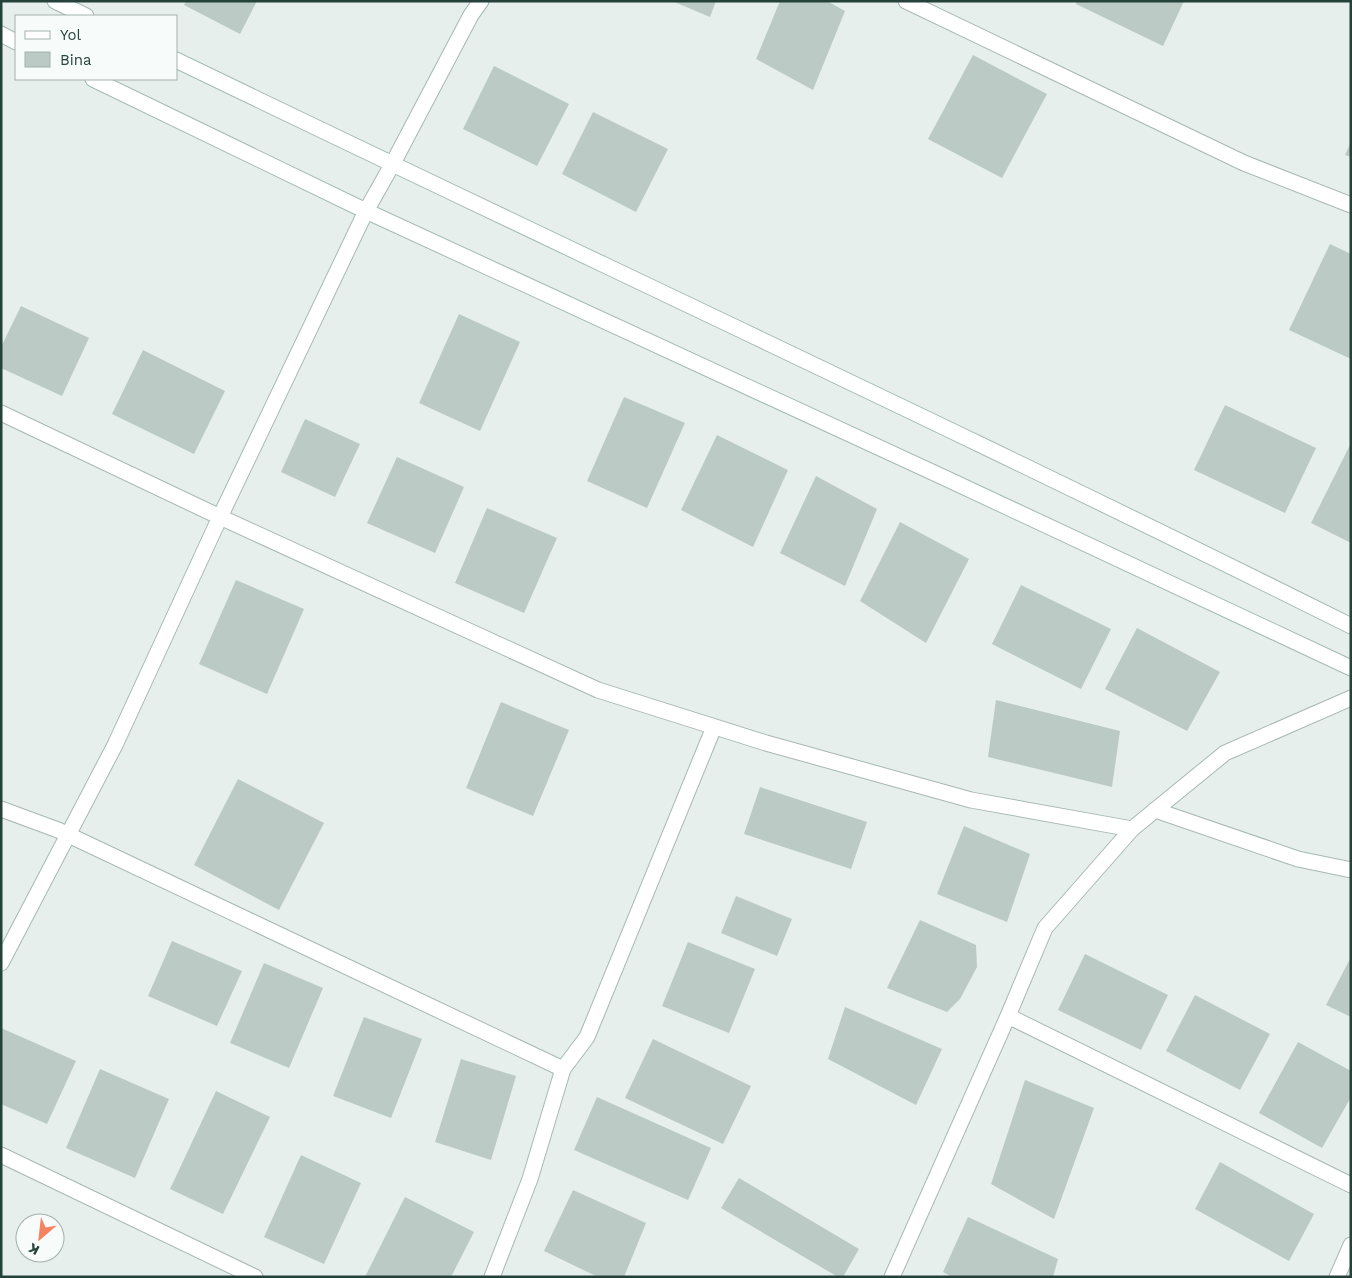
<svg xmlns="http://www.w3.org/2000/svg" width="1352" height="1278" viewBox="0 0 1352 1278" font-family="'Work Sans',sans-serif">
<rect width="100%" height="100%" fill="#e6efeb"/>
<!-- building -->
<path fill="#bbcac4" d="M186 1H257L240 34 184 5Z
M672 1H716L710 17Z
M780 1H827L845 11 813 90 756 59Z
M1077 1H1184L1163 46 1076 4Z
M973 55 1047 94 1002 178 928 139Z
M494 66 569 104 537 166 463 129Z
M593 112 668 149 636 212 562 174Z
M1351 142V157L1345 155Z
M1330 244 1351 254V359L1289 330Z
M21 306 89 338 62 396 1 368V347Z
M459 314 520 342 480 431 419 403Z
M143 350 225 391 194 454 112 414Z
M624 397 685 423 647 508 587 481Z
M1225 405 1316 448 1285 513 1194 470Z
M305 419 360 444 335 497 281 472Z
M717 435 788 470 753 547 681 510Z
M1351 443V543L1311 523Z
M397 457 464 487 435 553 367 523Z
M816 476 877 509 845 586 780 553Z
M487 508 557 538 524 613 455 583Z
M900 522 969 559 926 643 860 601Z
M236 580 304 609 267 694 199 664Z
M1021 585 1111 629 1081 689 992 644Z
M1137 628 1220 672 1187 731 1105 689Z
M996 700 1120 731 1112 787 988 757Z
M501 702 569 730 533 816 466 788Z
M238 779 324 823 279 910 194 865Z
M760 787 867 822 851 869 744 834Z
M964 826 1030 854 1007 922 937 894Z
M736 896 792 919 777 956 721 933Z
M920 920 976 945 977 967 960 999 947 1012 887 988Z
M172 941 242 971 217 1026 148 996Z
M688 942 755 969 729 1033 662 1006Z
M1085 954 1168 995 1141 1050 1058 1010Z
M1351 957V1017L1326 1005Z
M264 963 323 988 289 1068 230 1043Z
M1195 995 1270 1034 1240 1090 1166 1051Z
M845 1007 942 1049 916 1105 828 1059Z
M364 1017 422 1039 391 1118 333 1096Z
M1 1028 76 1061 47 1124 1 1104Z
M653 1039 751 1086 723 1144 625 1098Z
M1298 1042 1351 1071V1097L1322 1148 1259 1113Z
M461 1059 516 1076 491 1160 435 1142Z
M100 1069 169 1099 135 1178 66 1148Z
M1025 1080 1094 1108 1054 1219 991 1184Z
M216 1091 270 1117 223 1214 170 1189Z
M597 1097 711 1148 688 1200 574 1150Z
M301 1155 361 1183 324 1264 264 1237Z
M1220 1162 1314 1214 1289 1261 1195 1209Z
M739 1178 859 1249 843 1277H838L721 1208Z
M573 1190 646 1223 624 1277H598L544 1251Z
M405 1197 474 1232 451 1277H365Z
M968 1217 1058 1259 1053 1277H952L943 1272Z"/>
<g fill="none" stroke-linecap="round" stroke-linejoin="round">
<!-- minor casing -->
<g stroke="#a8b8b2" stroke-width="17">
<path id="minor" d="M906 1 1244 163 1351 205
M392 165 471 15 481 1
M1 413 220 517 598 690 766 743 971 800 1132 829
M1 809 58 830 563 1069
M1155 810 1298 859 1351 870
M1008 1016 1351 1185
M492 1277 530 1179 563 1069 587 1037 714 727
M1337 1277 1351 1245"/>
</g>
<!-- tertiary casing -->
<g stroke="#a8b8b2" stroke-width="17">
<path id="tertiary" d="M1 963 115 745 220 517 366 211 392 165
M1 1155 255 1277
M892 1277 1008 1016 1045 928 1132 829 1225 753 1351 698"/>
</g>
<!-- secondary casing -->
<g stroke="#a4bbb3" stroke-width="17">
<path id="secondary" d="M55 1 86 16
M1 34 16 42
M176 60C567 249 962 432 1351 626
M93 79 366 211 945 478 1351 668"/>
</g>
<!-- minor -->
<use href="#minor" stroke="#fff" stroke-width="15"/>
<!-- tertiary -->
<use href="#tertiary" stroke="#fff" stroke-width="15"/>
<!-- secondary -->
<use href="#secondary" stroke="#fff" stroke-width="15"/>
</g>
<!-- border -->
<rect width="1352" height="1278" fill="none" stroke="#24423a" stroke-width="5"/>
<!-- legend -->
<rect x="15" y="15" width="162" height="65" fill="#f7fbf9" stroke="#a3b1ad"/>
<rect x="25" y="31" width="25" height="8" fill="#ffffff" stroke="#a3b1ad"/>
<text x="60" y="40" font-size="15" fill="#24423a">Yol</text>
<rect x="25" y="52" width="25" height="15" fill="#bbcac4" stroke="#a3b1ad"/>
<text x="60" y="65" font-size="15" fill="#24423a">Bina</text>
<!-- north arrow -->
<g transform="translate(40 1238) rotate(208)"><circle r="24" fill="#f7fbf9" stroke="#a3b1ad"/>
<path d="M0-4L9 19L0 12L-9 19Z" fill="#f4845f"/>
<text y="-8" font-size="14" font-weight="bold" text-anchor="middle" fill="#24423a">K</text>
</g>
</svg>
